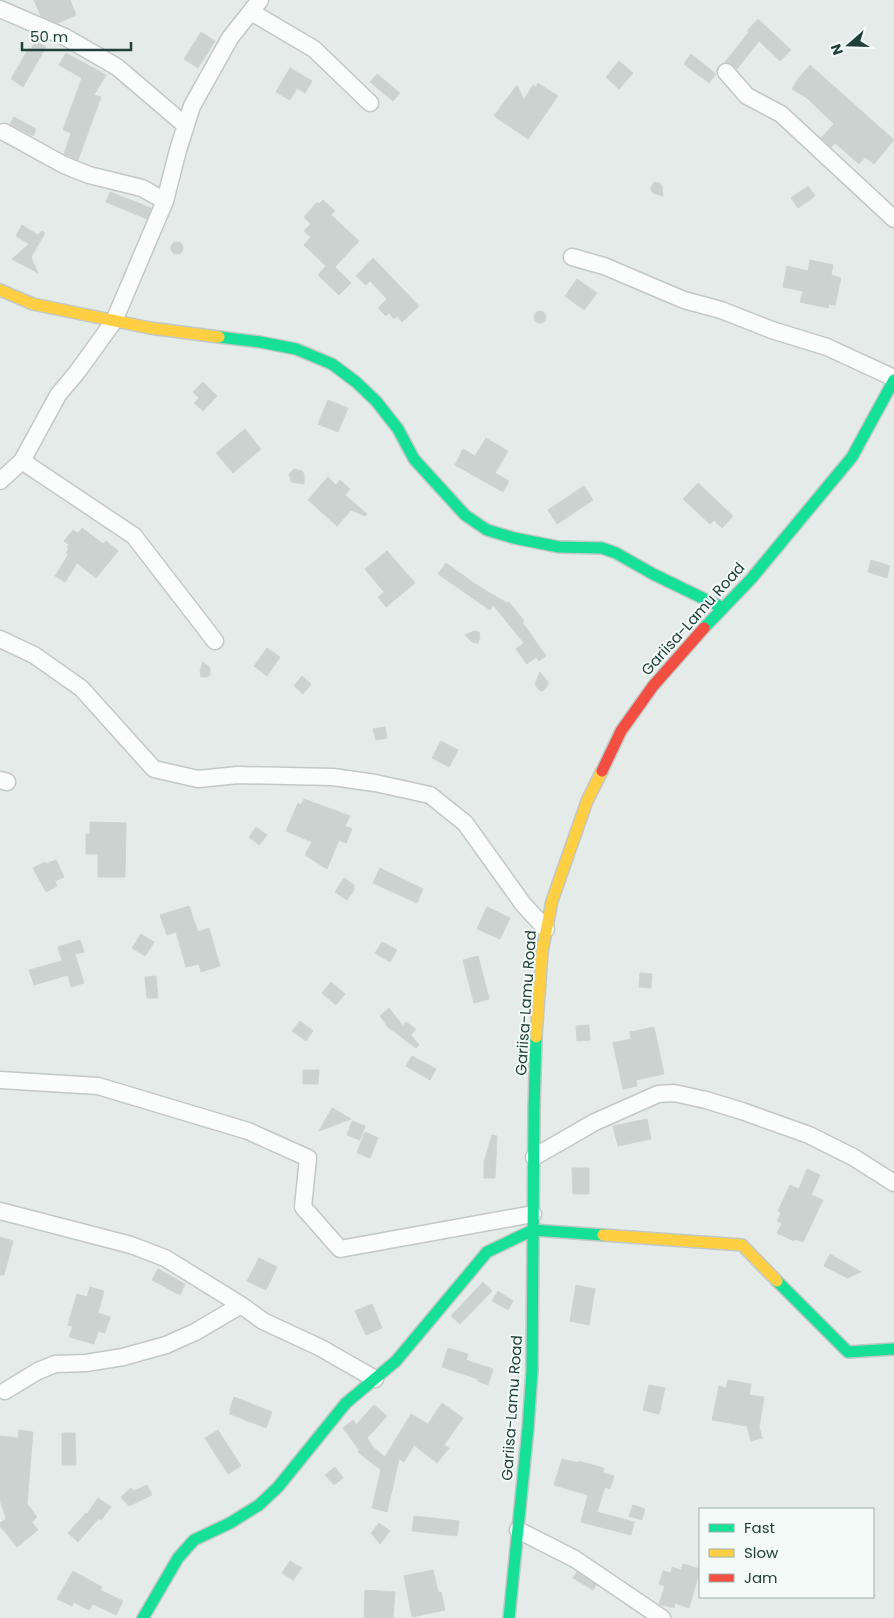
<svg xmlns="http://www.w3.org/2000/svg" width="894" height="1618" viewBox="0 0 894 1618" font-family="Poppins,sans-serif">
<rect width="100%" height="100%" fill="#e5ebe8"/>
<!-- building -->
<path fill="#ccd2d0" stroke="#ced4d1" d="M34 0H70L76 15 58 23 41 16Z
M758 19 791 50 780 61 759 41 737 69 730 63 725 62 749 32 747 31Z
M201 32 215 41 198 68 184 59Z
M36 41 46 47 23 87 11 79 29 48 31 49Z
M66 53 106 75 94 95 101 97 78 160 64 154 71 133 63 130 82 78 59 65Z
M691 54 716 74 709 83 684 64Z
M619 61 633 73 619 89 606 77Z
M810 65 894 140 874 164 865 157 859 164 835 143 831 147 821 138 834 124 807 98 792 89 798 79Z
M290 68 312 81 305 93 297 88 290 100 276 92Z
M377 74 400 93 393 101 370 82Z
M538 83 558 96 528 139 494 116 517 85 524 100 533 85 536 87Z
M14 117 36 129 33 136 10 124Z
M654 182 660 183 662 186 663 196 653 193 651 190V187Z
M808 186 815 196 798 208 791 198Z
M110 192 151 208 147 219 106 202Z
M323 200 335 211 331 215 359 241 335 267 351 283 339 295 318 275 326 266 304 245 311 237 304 231 311 224 304 217 317 202 319 204Z
M22 225 38 235 42 231 45 233 31 257 38 273 12 259 29 244 16 236Z
M171 248a6 6 0 1 1 12 0a6 6 0 1 1-12 0Z
M373 258 419 306 402 322 397 316 394 319 389 313 386 316 378 308 387 299 370 281 366 285 356 276Z
M810 260 833 265 831 275 841 278 835 305 829 304 828 308 800 302 803 291 783 287 787 266 808 271Z
M577 279 597 293 584 310 565 296Z
M534 317a6 6 0 1 1 12 0a6 6 0 1 1-12 0Z
M203 382 217 396 203 411 194 403 199 398 193 392Z
M328 400 348 408 338 432 318 424Z
M245 429 261 449 233 473 216 453Z
M486 438 508 451 495 473 509 481 503 492 455 465 463 449 475 456Z
M294 469 302 471 304 474V484L291 482 289 474Z
M328 477 336 485 340 480 350 489 345 495 367 514 365 516 351 510 337 526 308 500Z
M698 483 733 516 722 528 714 520 710 524 683 499Z
M584 486 593 500 557 524 548 510Z
M82 528 103 544 106 541 118 551 96 578 77 563 65 582 55 576 68 555 66 553 69 549 67 547 69 545 64 541 73 530 78 533Z
M387 551 415 583 386 607 378 597 384 592 365 569Z
M871 560 890 566 887 578 868 572Z
M446 563 478 586 507 603 509 602 524 621 522 622 546 656 539 661 536 657 527 664 516 649 524 643 493 605 490 610 438 574Z
M474 631 479 632 480 638 478 643 472 642 465 635Z
M267 648 280 657 267 676 254 666Z
M203 662 210 668V675L207 677H201L200 671Z
M540 672 548 682V685L544 690 541 691 538 689 535 684Z
M302 676 311 684 303 694 294 686Z
M385 727 387 738 376 740 373 729Z
M441 741 458 750 449 767 432 758Z
M304 799 350 816 345 826 352 829 346 843 339 840 327 869 305 855 312 842 286 831 298 803 301 805Z
M90 822 126 823 125 877H98V854H86V834H90Z
M256 827 267 835 259 845 249 837Z
M56 860 64 877 55 881 57 886 46 892 33 868 45 862 46 864Z
M380 868 423 889 417 903 373 883Z
M344 878 354 885V890L347 900 335 892Z
M189 906 198 932 209 928 220 966 201 972 199 964 186 967 176 932 167 935 160 915Z
M487 907 510 918 500 939 477 929Z
M141 934 154 942 145 956 132 948Z
M80 940 84 952 75 954 84 983 71 987 68 975 34 985 29 970 62 961 58 947Z
M382 942 397 950 390 962 375 953Z
M478 956 489 999 474 1003 463 960Z
M640 973 652 974 651 988 639 987Z
M156 976 158 998H147L145 977Z
M331 982 345 994 336 1005 322 993Z
M389 1008 403 1026 406 1022 416 1029 411 1035 419 1045 416 1048 388 1027 380 1016Z
M300 1021 313 1031 306 1041 292 1031Z
M589 1025 590 1040 577 1041 576 1026Z
M654 1027 664 1074 636 1080 637 1086 623 1089 613 1043 631 1039 630 1032Z
M412 1056 436 1069 430 1080 406 1066Z
M303 1070H319L318 1084H303Z
M332 1108 351 1119 319 1131Z
M647 1119 651 1139 618 1146 613 1126Z
M352 1121 365 1126 360 1140 347 1135Z
M365 1132 378 1138 370 1158 357 1153Z
M492 1135 497 1136 495 1178H484V1162Z
M572 1168H589V1194H573Z
M807 1169 820 1175 811 1195 823 1200 803 1242 795 1239 794 1241 777 1233 782 1223 777 1221 781 1213 778 1211 790 1185 799 1189Z
M0 1237 13 1241 4 1275H0Z
M830 1254 861 1272 847 1278 824 1266Z
M259 1258 277 1267 266 1290 247 1281Z
M158 1269 185 1284 180 1295 152 1280Z
M483 1282 492 1291 460 1324 451 1316Z
M576 1285 595 1289 589 1325 570 1321Z
M90 1287 104 1291 98 1313 110 1317 105 1333 98 1331 94 1344 69 1337 73 1326 68 1325 77 1294 87 1297Z
M498 1291 513 1301 508 1310 492 1301Z
M372 1304 382 1328 366 1335 355 1311Z
M448 1348 468 1354 466 1360 493 1369 488 1385 477 1381 478 1379 442 1367Z
M728 1380 751 1384 749 1395 764 1397 759 1427 762 1438 751 1441 747 1426 712 1420 719 1386 726 1388Z
M649 1385 665 1388 659 1414 643 1410Z
M234 1397 272 1412 266 1428 230 1414V1409Z
M442 1403 463 1418 444 1445 449 1448 437 1463 414 1445 404 1462 399 1459 387 1512 372 1508 381 1470 358 1452 359 1450 343 1428 353 1420 356 1425 374 1405 387 1416 367 1438 374 1448 385 1457 411 1414 428 1424Z
M19 1430 33 1432 27 1504 37 1517 32 1522 38 1530 17 1547 0 1526V1523L6 1519 0 1500V1436L18 1438Z
M218 1430 241 1466 228 1474 205 1438Z
M62 1433H75L76 1465H62Z
M562 1459 578 1463V1461L604 1468 603 1473 614 1476 610 1489 605 1487 597 1512 634 1522 631 1535 581 1522 588 1495 554 1485Z
M335 1467 343 1478 334 1485 325 1475Z
M147 1485 152 1495 129 1506 121 1497 131 1488 134 1491Z
M98 1498 111 1507 101 1520 99 1518 78 1542 68 1533 86 1513 87 1514Z
M633 1505 645 1509 642 1520 629 1516Z
M414 1516 459 1521 457 1536 412 1531Z
M379 1523 390 1531 380 1544 371 1533Z
M290 1561 302 1568 293 1580 282 1573Z
M683 1564 700 1569 689 1608 675 1603 674 1608 659 1604 665 1586 659 1584 663 1571 671 1573 672 1567 681 1570Z
M433 1570 438 1592H441L445 1610 412 1617 404 1576Z
M73 1571 102 1587 100 1590 123 1601 116 1615 93 1604 89 1610 74 1602 72 1606 57 1599Z
M577 1572 596 1585 593 1590 573 1578Z
M365 1590 395 1592 393 1618H364Z"/>
<g fill="none" stroke-linecap="round" stroke-linejoin="round">
<!-- street casing -->
<g stroke="#c2c8c5" stroke-width="19">
<path id="street" d="M0 9 65 37 117 67 185 125
M251 12 314 49 370 103
M726 72 747 96 781 114 894 219
M4 132 64 165 89 175 142 188 165 201
M572 257 604 266 684 300 721 310 772 330 827 347 894 378
M22 461 134 536 215 641
M0 481 22 461 58 395 78 371 114 321 165 201 178 150 192 106 230 38 260 0
M0 639 34 655 81 688 154 769 198 779 238 775 333 777 375 783 430 795 465 823 523 904 546 929
M0 780 7 782
M0 1080 98 1086 248 1131 308 1158 303 1207 340 1249 533 1214
M534 1157 595 1122 658 1094 674 1093 706 1100 742 1111 809 1135 853 1157 894 1183
M0 1211 131 1245 165 1258 241 1305 263 1321 321 1348 375 1379
M5 1391 38 1371 55 1364 86 1363 123 1357 166 1345 195 1332 241 1305
M518 1530 575 1559 662 1618"/>
</g>
<!-- fast casing -->
<g stroke="#c0c8c6" stroke-width="14">
<path id="fast" d="M219 337 260 342 296 349 332 364 356 382 376 401 398 429 414 459 465 515 487 530 514 538 559 547 602 548 616 553 653 574 723 608
M704 628 751 579 852 457 894 380
M777 1281 848 1352 894 1349
M143 1618 178 1558 194 1540 230 1523 259 1505 278 1487 346 1403 396 1361 487 1252 533 1230 603 1235
M509 1618 528 1428 532 1371 534 1109 536 1037"/>
</g>
<!-- slow casing -->
<g stroke="#c0c8c6" stroke-width="14">
<path id="slow" d="M0 290 33 304 150 328 219 337
M536 1037 542 952 552 901 587 801 602 771
M603 1235 742 1245 777 1281"/>
</g>
<!-- jam casing -->
<g stroke="#c0c8c6" stroke-width="14">
<path id="jam" d="M602 771 621 731 653 686 704 628"/>
</g>
<!-- street -->
<use href="#street" stroke="#fbfcfc" stroke-width="16"/>
<!-- fast -->
<use href="#fast" stroke="#16e098" stroke-width="11"/>
<!-- slow -->
<use href="#slow" stroke="#ffcf43" stroke-width="11"/>
<!-- jam -->
<use href="#jam" stroke="#f24e42" stroke-width="11"/>
</g>
<g text-anchor="middle" stroke-width="4" stroke-linejoin="round" paint-order="stroke">
<!-- street labels -->
<g font-size="15" fill="#20403a" stroke="#f3faf7">
<text transform="translate(693 619) rotate(-48)" y="5">Gariisa-Lamu Road</text>
<text transform="translate(526 1003) rotate(-86)" y="5">Gariisa-Lamu Road</text>
<text transform="translate(512 1408) rotate(-86)" y="5">Gariisa-Lamu Road</text>
</g>
</g>
<!-- legend -->
<rect x="699" y="1508" width="175" height="90" fill="#f3faf7" stroke="#9fb0ab"/>
<rect x="709" y="1524" width="25" height="8" fill="#16e098" stroke="#9fb0ab"/>
<text x="744" y="1533" font-size="15" fill="#20403a">Fast</text>
<rect x="709" y="1549" width="25" height="8" fill="#ffcf43" stroke="#9fb0ab"/>
<text x="744" y="1558" font-size="15" fill="#20403a">Slow</text>
<rect x="709" y="1574" width="25" height="8" fill="#f24e42" stroke="#9fb0ab"/>
<text x="744" y="1583" font-size="15" fill="#20403a">Jam</text>
<!-- north arrow -->
<g transform="translate(849 45) rotate(250)" stroke="#f3faf7" stroke-width="4" paint-order="stroke">
<path d="M0-4L9 19L0 12L-9 19Z" fill="#20403a"/>
<text y="-8" font-size="14" font-weight="bold" text-anchor="middle" fill="#20403a">N</text>
</g>
<!-- scale -->
<path d="M22 42v8h109v-8" fill="none" stroke="#20403a" stroke-width="2.5"/>
<text x="30" y="42" font-size="15" fill="#20403a" stroke="#f3faf7" stroke-width="4" paint-order="stroke">50 m</text>
</svg>
